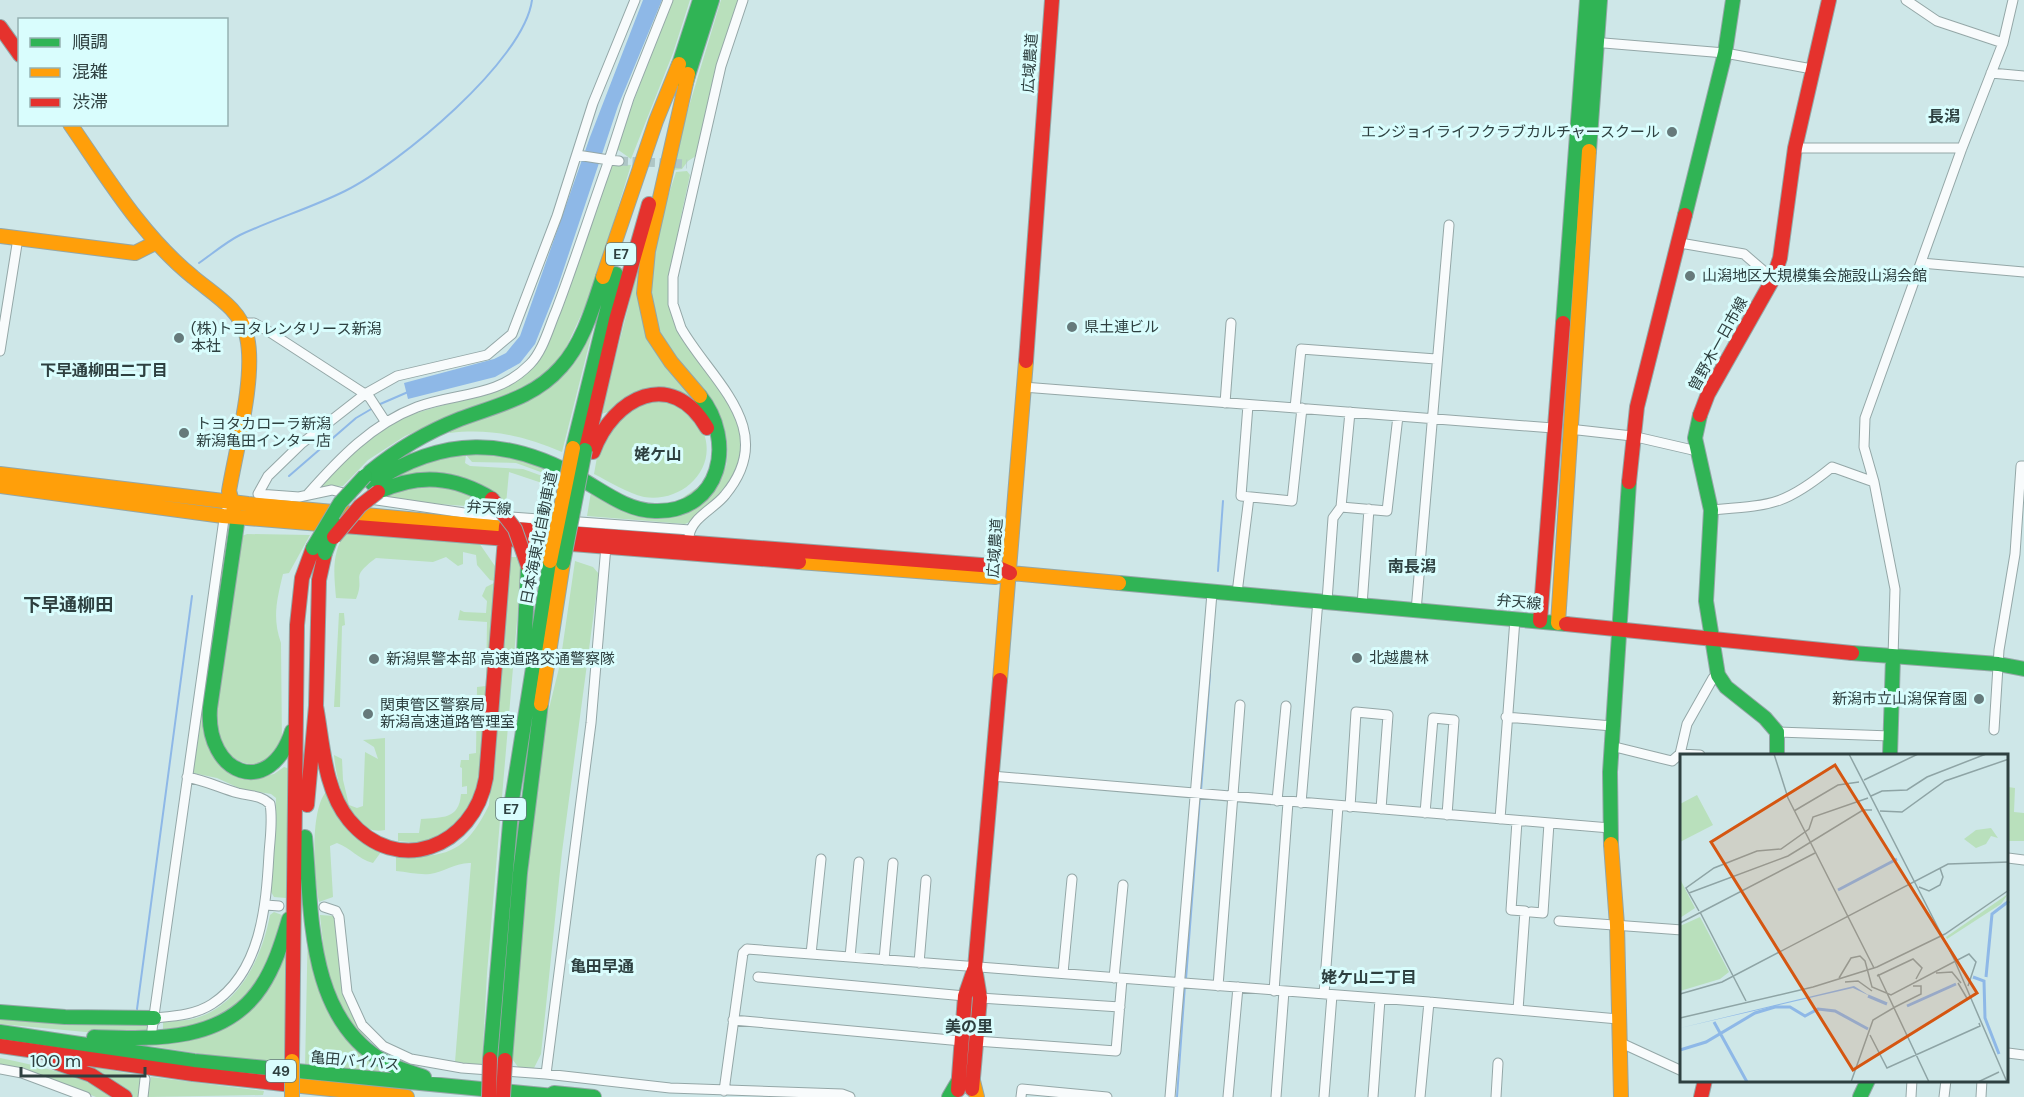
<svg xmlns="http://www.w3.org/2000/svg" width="2024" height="1097" viewBox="0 0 2024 1097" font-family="'DM Sans','Noto Sans JP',sans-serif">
<rect width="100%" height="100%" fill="#cee7e8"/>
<!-- green -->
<path fill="#b9e0bc" d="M673 0H690L673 53 631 159 617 149C633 98 654 50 673 0Z
M721 0H741L696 156 688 161 682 169 674 170 681 133Z
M612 164 631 165 593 289 559 363 519 394 456 414 405 436 368 460 343 486 324 487 321 482 348 454 386 427 409 415 503 388 546 347Z
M687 171 690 175 680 221 672 314 682 334 681 338 722 390 740 424 742 465 730 486 694 520 685 524 587 516 591 492 654 518 726 467C737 401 684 385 661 333 658 326 653 319 652 312 645 266 662 215 676 172Z
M640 261V307L693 396 691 400 676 392 601 414Z
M596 317 562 452C525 436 490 428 450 433L446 428 519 406Z
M646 400 680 404C687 413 701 425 705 437 715 473 679 503 644 497 627 493 610 482 594 474L597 457 613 421Z
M454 454 509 455 558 474 557 478 516 463 472 462 466 455 465 463 470 466 523 469 556 481 554 487 509 472 506 504 485 488 381 482 404 469Z
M422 483 456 486 492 508 399 501 380 496Z
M226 530 231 531 207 744 259 777 274 774 284 767 290 769 286 898 274 897 271 892 276 798 271 794 241 789 217 778 193 773Z
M346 532 477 540 497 569 495 581 490 580 477 565 476 555 463 552V564L458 566 446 557 433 562 376 558C348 579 366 575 356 599L336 598C334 573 331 553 346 532Z
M247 534 310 535 289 573 283 574C277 599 272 618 281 643L282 746C277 751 271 760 265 763 258 766 248 765 242 762 219 753 217 734 216 711L242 536Z
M508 557H520L522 562 487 973 482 1065 455 1062 471 863C457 862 444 872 430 874 419 875 407 872 396 871V855C447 859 466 852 489 805Z
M575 561 593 567 599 574 562 852 541 1054 534 1068 518 1067 510 1056 541 741 560 664Z
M496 582 484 750 474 800 455 828 435 841 420 843 398 841V833H419L421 819C442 817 459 820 461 794H467V786L462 787V768L460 767 461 760H469V754L476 753 477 687 486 686 487 622 458 620 460 610 464 612 486 613 487 601 482 596 486 587Z
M339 613H344L345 625 342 626 340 707H334Z
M385 738V830C351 838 336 782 334 755L342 759 343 780 349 805 357 808 363 806 365 752 378 759 374 747 363 740Z
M2008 787 2015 788 2014 812 2024 813V841H2008Z
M328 790 381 852 373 863C358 859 351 848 337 843L330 846 333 897 319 902C314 878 309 806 328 790Z
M274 912 282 915 275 947 249 997 213 1023 163 1031V1022C174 1021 186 1021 196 1018 240 1005 262 957 270 915Z
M320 915 336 916C341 968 342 1003 373 1048L340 1012 325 963Z
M308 922 321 988 397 1076 305 1068Z
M288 951 285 1067 126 1042 221 1030Z
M0 1017 83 1023 147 1024V1033H96L0 1024Z
M0 1058C47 1068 75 1074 118 1097H96L43 1076 0 1066Z
M87 1066 143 1076 141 1097H129Z
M151 1077 264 1091 263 1095 147 1097Z"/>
<!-- water -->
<path fill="#8eb8e7" d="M643 0H662L618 106 558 286 535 344 520 363 495 377 408 399 404 383 494 359 506 353 520 336 590 137Z"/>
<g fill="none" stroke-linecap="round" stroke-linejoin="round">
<!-- stream -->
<path stroke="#8eb8e7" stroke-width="2" d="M199 263C212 254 226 242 240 235 274 219 311 208 345 191 399 164 524 61 532 0
M378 405 408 392
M289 476 356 418 373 408
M1218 571 1223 501
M1201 791 1210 674
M1186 979 1200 796
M137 1009 192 596
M1177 1097 1185 985"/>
<!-- street-tunnel -->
<path stroke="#aec6c6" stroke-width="9" stroke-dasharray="9 4.5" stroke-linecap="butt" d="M619 161 687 164"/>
<!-- street casing -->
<g stroke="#94a7a7" stroke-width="11">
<path id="street" d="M1906 0 1937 21 2003 43
M1592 42 1725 53 1812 69
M1991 73 2024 76
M1795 148H1962
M577 155 609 160 629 98 668 0
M1680 243 1744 254 1773 279
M1921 263 2024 272
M242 323H254L268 331 365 394 370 398 385 421
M0 351 18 238
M1023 387 1553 428
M1225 403 1231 323
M1248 405 1241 496 1292 501 1302 408
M1295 408 1301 349 1436 359
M1350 412 1341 507 1387 511 1398 416
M1569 429 1632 436 1697 451
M1874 482 1864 447 1865 418 1962 148 2003 43 2013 0
M308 494C339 459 372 424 417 407 458 392 497 398 530 364 543 351 549 327 556 311 575 261 591 210 609 160L619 161
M351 495 332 490 299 497 258 494 268 476 301 444 365 394 397 376 487 355 512 334 557 216 593 103 635 0
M370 499 471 514 690 530
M1711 510C1772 505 1784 506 1832 467L1874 482 1895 589 1893 657
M689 536C692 517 714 509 725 495 780 429 711 381 681 328L673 304V277L721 66 743 0
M1237 593 1249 497
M1327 601 1333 518 1341 507
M1362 605 1369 509
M1416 611 1449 225
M1506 717 1612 726
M1994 730 1999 650 2015 554 2021 466H2024
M1777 732 1891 736
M1611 746 1672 761 1680 754 1687 724 1713 678 1718 675
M1680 754 1700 755
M991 776 1610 828
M1277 801 1286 706
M1301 803 1318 600
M1350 807 1356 712 1388 715 1381 809
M1425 813 1433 718 1454 720 1447 815
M1500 819 1515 619
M1517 821 1511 910 1525 911 1518 1010
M2008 858 2024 860
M266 905 279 906
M324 907 336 911 339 917 347 992 362 1025 383 1046 411 1059 462 1068 546 1074 670 1088 842 1094 850 1097
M1531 912 1543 913 1549 823
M1559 921 1682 930
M811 954 821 859
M850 957 859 862
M884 960 893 863
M919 963 926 880
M1063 973 1072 879
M758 977 965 996
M1114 978 1123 885
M1218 986 1240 705
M1274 991 1288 802
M1324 994 1338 806
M980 998 1120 1007
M154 1018C174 1016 195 1015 212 1004 261 972 266 907 269 854 270 838 273 820 270 804 261 795 250 796 238 793 220 788 207 781 187 777
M733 1020 962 1041
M152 1030 225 512
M976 1041 1116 1051 1122 979
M1619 1042 1682 1071
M2008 1053 2024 1055
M0 1069 22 1073 86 1097
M546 1074 591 723 606 546
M724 1091 743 953 747 949 1429 1002 1618 1019
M143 1097 145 1079
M1021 1097 1022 1089 1107 1097
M1170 1097 1212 593
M1228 1097 1238 987
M1276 1097 1284 991
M1324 1097 1332 995
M1373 1097 1380 999
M1420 1097 1429 1002
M1496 1097 1498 1063
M1911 1097 1912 1080
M1944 1097 1946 1080
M1981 1097 1982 1080"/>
</g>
<!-- fast casing -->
<g stroke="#94a7a7" stroke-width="16">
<path id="fast" d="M676 74 700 0
M685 85 712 0
M1589 151 1600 0
M1685 215 1725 53 1733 0
M1563 323 1587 0
M1700 415 1695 438 1711 510 1706 601 1718 675 1726 687 1765 718 1777 732V755
M573 448 616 274
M370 472C398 449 427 432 460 419 497 405 534 398 561 367 583 343 593 307 603 277
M372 483C442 436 508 436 581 479 604 492 628 511 655 511 722 513 736 440 700 396
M378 492C419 473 454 476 492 499
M238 517 210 708C205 775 270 800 292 731
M1119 583 1566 624
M524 652 528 566
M1852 653 1998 664 2024 669
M1890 755 1893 657
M305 837C312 913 307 1019 385 1062 397 1069 411 1072 424 1077
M1611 844 1610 772 1629 482
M0 1012 65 1017 154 1018
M0 1032 194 1061 564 1097
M94 1037C153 1039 224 1043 261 987 275 966 282 942 289 919
M490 1059 512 800 550 561
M505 1060 520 873 541 704
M554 1093 594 1097
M949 1097 959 1080
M1860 1097 1868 1080"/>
</g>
<!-- slow casing -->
<g stroke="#94a7a7" stroke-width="16">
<path id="slow" d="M688 74 648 251 644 293 653 335 671 362 700 396
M70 124C107 177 141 235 193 277 213 294 241 309 247 337 256 377 236 449 229 491L234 509
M0 236 135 253 155 243
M603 277 656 121 679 64
M0 474 248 504 515 529
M0 486 223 516 344 526
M799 562 995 577 1010 573 1119 583
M1558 623 1589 151
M1000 680 1026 361
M541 704 563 563
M1611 844 1617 925 1621 1097
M973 1081 977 1097
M292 1085 407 1097"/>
</g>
<!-- jam casing -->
<g stroke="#94a7a7" stroke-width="16">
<path id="jam" d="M0 27 20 55
M1026 361 1052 0
M1700 415 1708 394 1773 279 1780 258 1795 148 1829 0
M586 449 616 320 649 204
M593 452C613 397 672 367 707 428
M1629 482 1637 407 1685 215
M344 526 799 562
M515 529 994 566 1010 573
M1540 621 1563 323
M1566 624 1852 653
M316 706C323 743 324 790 349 820 397 878 474 847 486 778L506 526
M307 805 316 706 319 580 325 553
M0 1046 193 1074 292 1085
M292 1061 297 625 302 578 313 548
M57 1063 91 1075 125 1097
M972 1089 980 998 975 968 1000 680
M958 1090 965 996 974 970
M1701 1097 1705 1080"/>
</g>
<!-- street -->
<use href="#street" stroke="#f8fbfc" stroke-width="9"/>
<!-- fast -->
<use href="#fast" stroke="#30b455" stroke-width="14"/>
<!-- slow -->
<use href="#slow" stroke="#ff9f0a" stroke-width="14"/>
<!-- jam -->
<use href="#jam" stroke="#e5322d" stroke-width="14"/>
<!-- fast-bridge casing -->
<g stroke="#94a7a7" stroke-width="16" stroke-linecap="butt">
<path id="fast-bridge" d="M313 548 340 503 365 476
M325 553 336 525
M563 563 585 450"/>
</g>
<!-- slow-bridge casing -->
<g stroke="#94a7a7" stroke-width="16" stroke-linecap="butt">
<path id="slow-bridge" d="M550 561 573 448
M292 1061V1097"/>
</g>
<!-- jam-bridge casing -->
<g stroke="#94a7a7" stroke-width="16" stroke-linecap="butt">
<path id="jam-bridge" d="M492 499 515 529 528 566
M334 537 360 506 378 492
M489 1097 490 1059
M503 1097 505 1060"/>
</g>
<!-- fast-bridge -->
<use href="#fast-bridge" stroke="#30b455" stroke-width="14"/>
<!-- slow-bridge -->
<use href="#slow-bridge" stroke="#ff9f0a" stroke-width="14"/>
<!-- jam-bridge -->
<use href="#jam-bridge" stroke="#e5322d" stroke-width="14"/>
</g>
<!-- markers -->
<g fill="#667a7b" stroke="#d9fdfd" stroke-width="2">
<circle cx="1672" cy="132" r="6"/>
<circle cx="1690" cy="276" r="6"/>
<circle cx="1072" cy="327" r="6"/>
<circle cx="179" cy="338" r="6"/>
<circle cx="184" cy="433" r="6"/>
<circle cx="1357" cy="658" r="6"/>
<circle cx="374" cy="659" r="6"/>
<circle cx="1979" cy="699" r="6"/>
<circle cx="368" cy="714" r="6"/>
</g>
<g text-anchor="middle" stroke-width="6" stroke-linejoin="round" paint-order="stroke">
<!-- shield labels -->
<g fill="#d9fdfd" stroke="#617979" stroke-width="1.5">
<rect x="606" y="243" width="30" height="22" rx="4.5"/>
<rect x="496" y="798" width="30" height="22" rx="4.5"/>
<rect x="266" y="1060" width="30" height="22" rx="4.5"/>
</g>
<g font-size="14" font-weight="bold" fill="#2e4040">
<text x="621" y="259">E7</text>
<text x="511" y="814">E7</text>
<text x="281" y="1076">49</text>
</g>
<!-- street labels -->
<g font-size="15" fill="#2e4040" stroke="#d9fdfd">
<text transform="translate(1030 63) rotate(-86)" y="5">広域農道</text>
<text transform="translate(1718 344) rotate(-61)" y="5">曽野木一日市線</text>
<text transform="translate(489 508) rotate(4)" y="5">弁天線</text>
<text transform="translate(539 538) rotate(-79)" y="5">日本海東北自動車道</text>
<text transform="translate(995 548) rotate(-86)" y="5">広域農道</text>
<text transform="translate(1519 602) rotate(5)" y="5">弁天線</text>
<text transform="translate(355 1061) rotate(5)" y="5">亀田バイパス</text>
</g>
<!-- poi labels -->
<g font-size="15" fill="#2e4040" stroke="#d9fdfd" text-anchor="start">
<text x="1660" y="137" text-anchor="end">エンジョイライフクラブカルチャースクール</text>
<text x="1702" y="281">山潟地区大規模集会施設山潟会館</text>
<text x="1084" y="332">県土連ビル</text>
<text x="191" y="334">(株)トヨタレンタリース新潟<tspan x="191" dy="17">本社</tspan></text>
<text x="196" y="429">トヨタカローラ新潟<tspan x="196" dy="17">新潟亀田インター店</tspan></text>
<text x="1369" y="663">北越農林</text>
<text x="386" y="664">新潟県警本部 高速道路交通警察隊</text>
<text x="1967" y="704" text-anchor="end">新潟市立山潟保育園</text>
<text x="380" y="710">関東管区警察局<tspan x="380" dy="17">新潟高速道路管理室</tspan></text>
</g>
<!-- neighbourhood labels -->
<g font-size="16" font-weight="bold" fill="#2e4040" stroke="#d9fdfd">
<text x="1944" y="122">長潟</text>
<text x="104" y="376">下早通柳田二丁目</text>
<text x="658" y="460">姥ケ山</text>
<text x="1412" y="572">南長潟</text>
<text x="602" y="972">亀田早通</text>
<text x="1369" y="983">姥ケ山二丁目</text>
<text x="969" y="1032">美の里</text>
</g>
<!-- quarter labels -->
<g font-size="18" font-weight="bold" fill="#2e4040" stroke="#d9fdfd">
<text x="68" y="611">下早通柳田</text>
</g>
</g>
<!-- overview -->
<g transform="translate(1680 754)">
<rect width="328" height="328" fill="#cee7e8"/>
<path d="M17 41 33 71 0 88V50ZM311 74 318 84 311 82 306 90 296 94 284 85 296 76ZM0 125 15 154 0 164ZM328 140 321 150 267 185 266 183ZM20 163 49 218 40 225 0 237V172Z" fill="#b9e0bc"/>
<path d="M174 232 190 242 173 234 0 274Z" fill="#8eb8e7"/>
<path fill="none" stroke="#8eb8e7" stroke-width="3" d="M158 136 217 105M293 223 304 227 305 264 319 300M306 223 312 160 329 147M188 242 207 250M227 252 276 230M34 268 67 328M0 296 26 288 75 259 95 253H110L125 262 138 255 155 257 188 275"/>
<path fill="none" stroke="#8ea4a5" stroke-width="1.5" d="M94 0 108 44 194 214M169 0 274 205 327 328M184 26 238 0M191 42 202 37 227 36 247 23 306 0M114 57 158 31 179 28M200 57 222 58 265 27 329 5M239 133 249 137 260 131 263 123 260 114M9 139 108 102 183 56H192M19 157 6 134 34 114 77 97 101 95 129 75 133 63 188 44M20 158 66 247M0 169 135 99M256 219 272 218 281 229M198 220 249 328M197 222 233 205 242 214 236 225M159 224 171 204 180 202 185 207 192 233 211 241 289 200 296 208 288 232M165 228 178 227 192 237M278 229 288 246M0 240 42 228 268 110 329 108M215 253 241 240V232H233M0 264 133 233 197 213 265 180 329 136M190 281 207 314 300 272 299 269M171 328 193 266 215 253M298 328 319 318"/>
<path fill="#d55611" fill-opacity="0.15" stroke="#d55611" stroke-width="3" d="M155 11 297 239 173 316 31 88Z"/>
<rect width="328" height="328" fill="none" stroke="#2e4040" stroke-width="3"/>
</g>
<!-- legend -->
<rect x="18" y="18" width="210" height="108" fill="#d9fdfd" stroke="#95b1b1" stroke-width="1.5"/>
<rect x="30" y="38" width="30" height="9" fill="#30b455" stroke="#95b1b1" stroke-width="1.5"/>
<text x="72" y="48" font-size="18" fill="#2e4040">順調</text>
<rect x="30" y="68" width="30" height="9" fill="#ff9f0a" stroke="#95b1b1" stroke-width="1.5"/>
<text x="72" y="78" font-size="18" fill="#2e4040">混雑</text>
<rect x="30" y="98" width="30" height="9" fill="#e5322d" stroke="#95b1b1" stroke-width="1.5"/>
<text x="72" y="108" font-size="18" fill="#2e4040">渋滞</text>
<!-- scale -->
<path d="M21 1067v9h124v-9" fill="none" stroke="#2e4040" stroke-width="3"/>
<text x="30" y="1067" font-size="18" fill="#2e4040" stroke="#d9fdfd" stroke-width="4.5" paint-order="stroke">100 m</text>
</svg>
